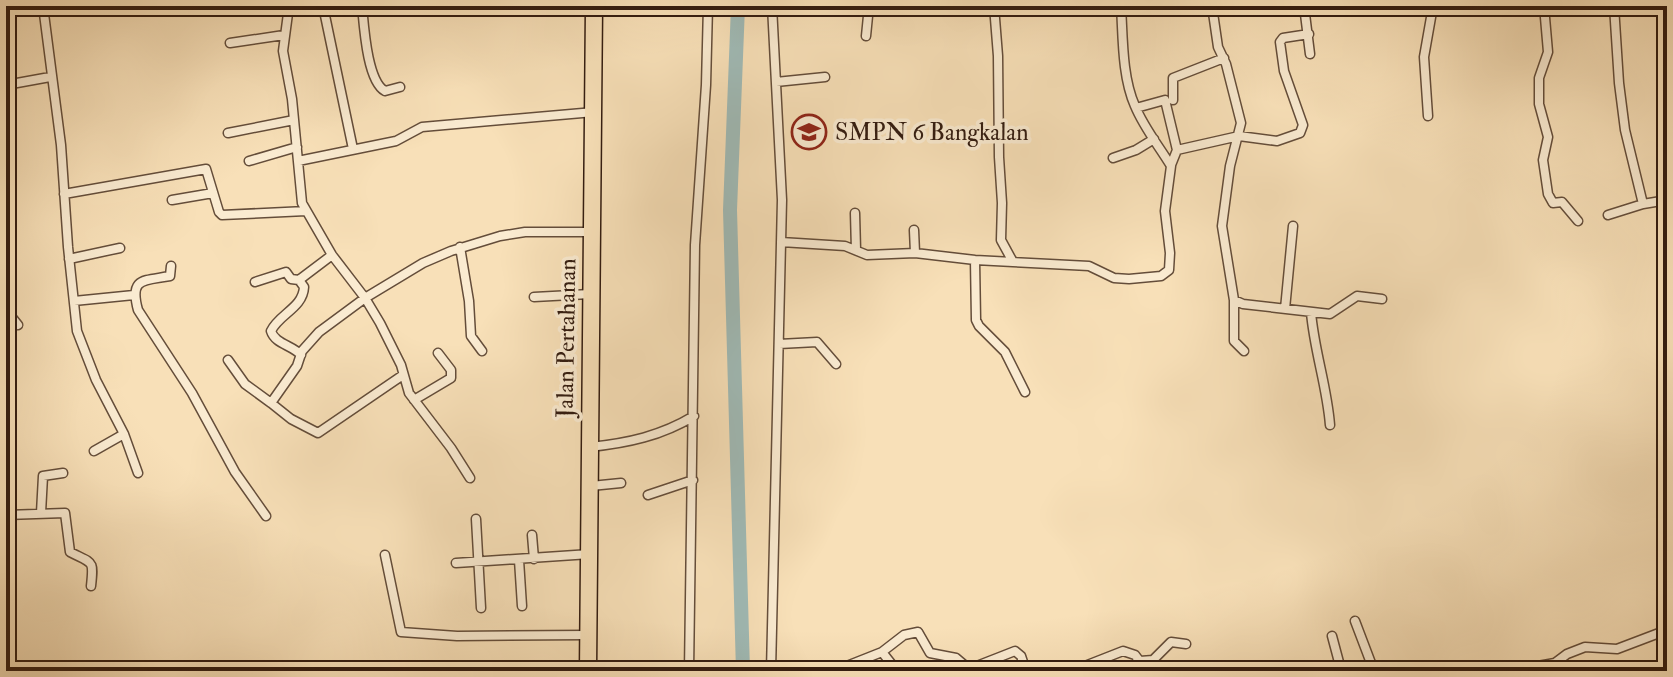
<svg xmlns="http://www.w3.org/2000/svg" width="1673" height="677" viewBox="0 0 1673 677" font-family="'IM FELL Double Pica',serif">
<rect width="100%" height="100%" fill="#f8e0b8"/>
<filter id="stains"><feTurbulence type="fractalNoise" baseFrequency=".0025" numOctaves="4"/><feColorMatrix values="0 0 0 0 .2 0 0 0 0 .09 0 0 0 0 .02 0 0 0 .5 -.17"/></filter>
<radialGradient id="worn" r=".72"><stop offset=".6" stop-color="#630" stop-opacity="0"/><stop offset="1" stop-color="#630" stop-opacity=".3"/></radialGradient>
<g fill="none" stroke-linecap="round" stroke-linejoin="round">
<!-- river -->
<path stroke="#a0bbb7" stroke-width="14" d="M738 6 730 210 743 671"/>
<!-- street casing -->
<g stroke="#644d3a" stroke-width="11">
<path id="street" d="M43 6 61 145 68 247 77 331 96 380 124 434 138 473
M289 6 283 51 292 99 302 203 332 255 365 298 380 323 401 365 409 393 451 448 470 478
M323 6 353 149
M362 6C364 26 367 81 385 91L400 87
M1212 6 1218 47 1226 64 1241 123 1230 166 1222 226 1234 300 1243 304 1330 314 1357 296 1382 299
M1304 6 1310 54
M1544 6 1548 52 1539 78V104L1548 137 1543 160 1548 194 1553 203 1562 202 1578 221
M1614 6 1619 83 1625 130 1643 204
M1664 6 1667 18
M866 36 869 6
M230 43 284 35
M776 82 825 77
M6 85 50 77
M1173 100V78L1224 58
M1136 108 1165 100 1177 150
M1428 116 1424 57 1433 6
M228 133 294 120
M1113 158 1136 150 1154 139
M249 161 297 147
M298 161 396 141 422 127 594 112
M1171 165 1177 150 1239 136 1277 141 1300 133 1303 125 1284 71 1280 42 1283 38 1309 34
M64 194 206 169 219 212 222 215 306 211
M172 200 213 193
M855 213 856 250
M1608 215 1643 204 1667 200
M781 242 845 246 867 255 915 253 914 230
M460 247 469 301 471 336 482 351
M915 253 975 260 1013 262 1001 240 1002 203 999 157 998 56 994 6
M69 259 120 248
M975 260 976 320 979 326 1005 352 1025 392
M1013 262 1089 266 1114 278 1129 279 1161 276 1169 270 1170 253 1165 211 1171 166C1159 146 1144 128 1135 106 1122 77 1123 38 1121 6
M171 266 170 276C144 281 129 277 138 310L192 393 235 472 266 516
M299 280 332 255
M255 282 286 272 291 279 299 280 304 287C303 308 279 314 271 331 275 344 292 345 301 355
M534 297 590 294
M1234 300V341L1244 351
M74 301 134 295
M1285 309 1293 226
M6 310 18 325
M1311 312C1314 350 1327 386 1330 425
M779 344 817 342 836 364
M228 360 245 384 271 403
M403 375 318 433 291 419 271 403 297 366 302 351 319 332 365 298 423 263 451 251 500 236 525 232H591
M414 400 451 378V370L438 353
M590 447C628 443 661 436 694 416
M94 451 124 434
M591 486 621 483
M648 495 693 480
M41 513 43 476 63 473
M6 515 65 513 70 552C93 564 94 559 91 586
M476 519 481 608
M532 535 534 559
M385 555 401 632 457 636 588 635
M519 560 522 606
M456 563 590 554
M1355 621 1374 671
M1332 636 1340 666
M882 652 904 635 918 632 930 653 956 658 969 669 1015 651 1021 656 1026 671
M1140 661 1153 660 1171 642 1186 644
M689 671 695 245 706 85 708 6
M771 671 782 200 772 6
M834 671 882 652 897 671
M1072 671 1123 651 1135 655 1147 671
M1265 671 1340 666 1364 671
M1509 671 1555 663 1567 654 1585 647 1617 649 1667 630"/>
</g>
<!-- highway casing -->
<g stroke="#331c10" stroke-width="19">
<path id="highway" d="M588 671 594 6"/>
</g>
<!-- street -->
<use href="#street" stroke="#faebd1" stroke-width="8"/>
<!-- highway -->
<use href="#highway" stroke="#f8e0b8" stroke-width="16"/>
</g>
<!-- icons -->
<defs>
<g id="school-ring" transform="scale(1.8)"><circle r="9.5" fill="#faebd1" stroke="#8f2418" stroke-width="1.5"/><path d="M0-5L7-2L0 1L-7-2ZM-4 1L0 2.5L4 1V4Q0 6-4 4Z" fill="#8f2418"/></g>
</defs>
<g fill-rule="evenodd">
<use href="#school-ring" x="809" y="132"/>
</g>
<g text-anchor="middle" stroke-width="7" stroke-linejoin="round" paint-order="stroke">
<!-- poi labels -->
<g font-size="24" fill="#331c10" stroke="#faebd1" text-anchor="start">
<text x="835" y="140">SMPN 6 Bangkalan</text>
</g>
<!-- street labels -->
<g font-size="24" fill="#331c10" stroke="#faebd1">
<text transform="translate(566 338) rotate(-89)" y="8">Jalan Pertahanan</text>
</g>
</g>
<!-- margin -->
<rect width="1673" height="677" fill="none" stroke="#f8e0b8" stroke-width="32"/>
<rect x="8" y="8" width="1657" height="661" fill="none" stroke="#331c10" stroke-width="4"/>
<rect x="16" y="16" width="1641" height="645" fill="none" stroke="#331c10" stroke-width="2"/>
<rect width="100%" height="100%" filter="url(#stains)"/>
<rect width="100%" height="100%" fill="url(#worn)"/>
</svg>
